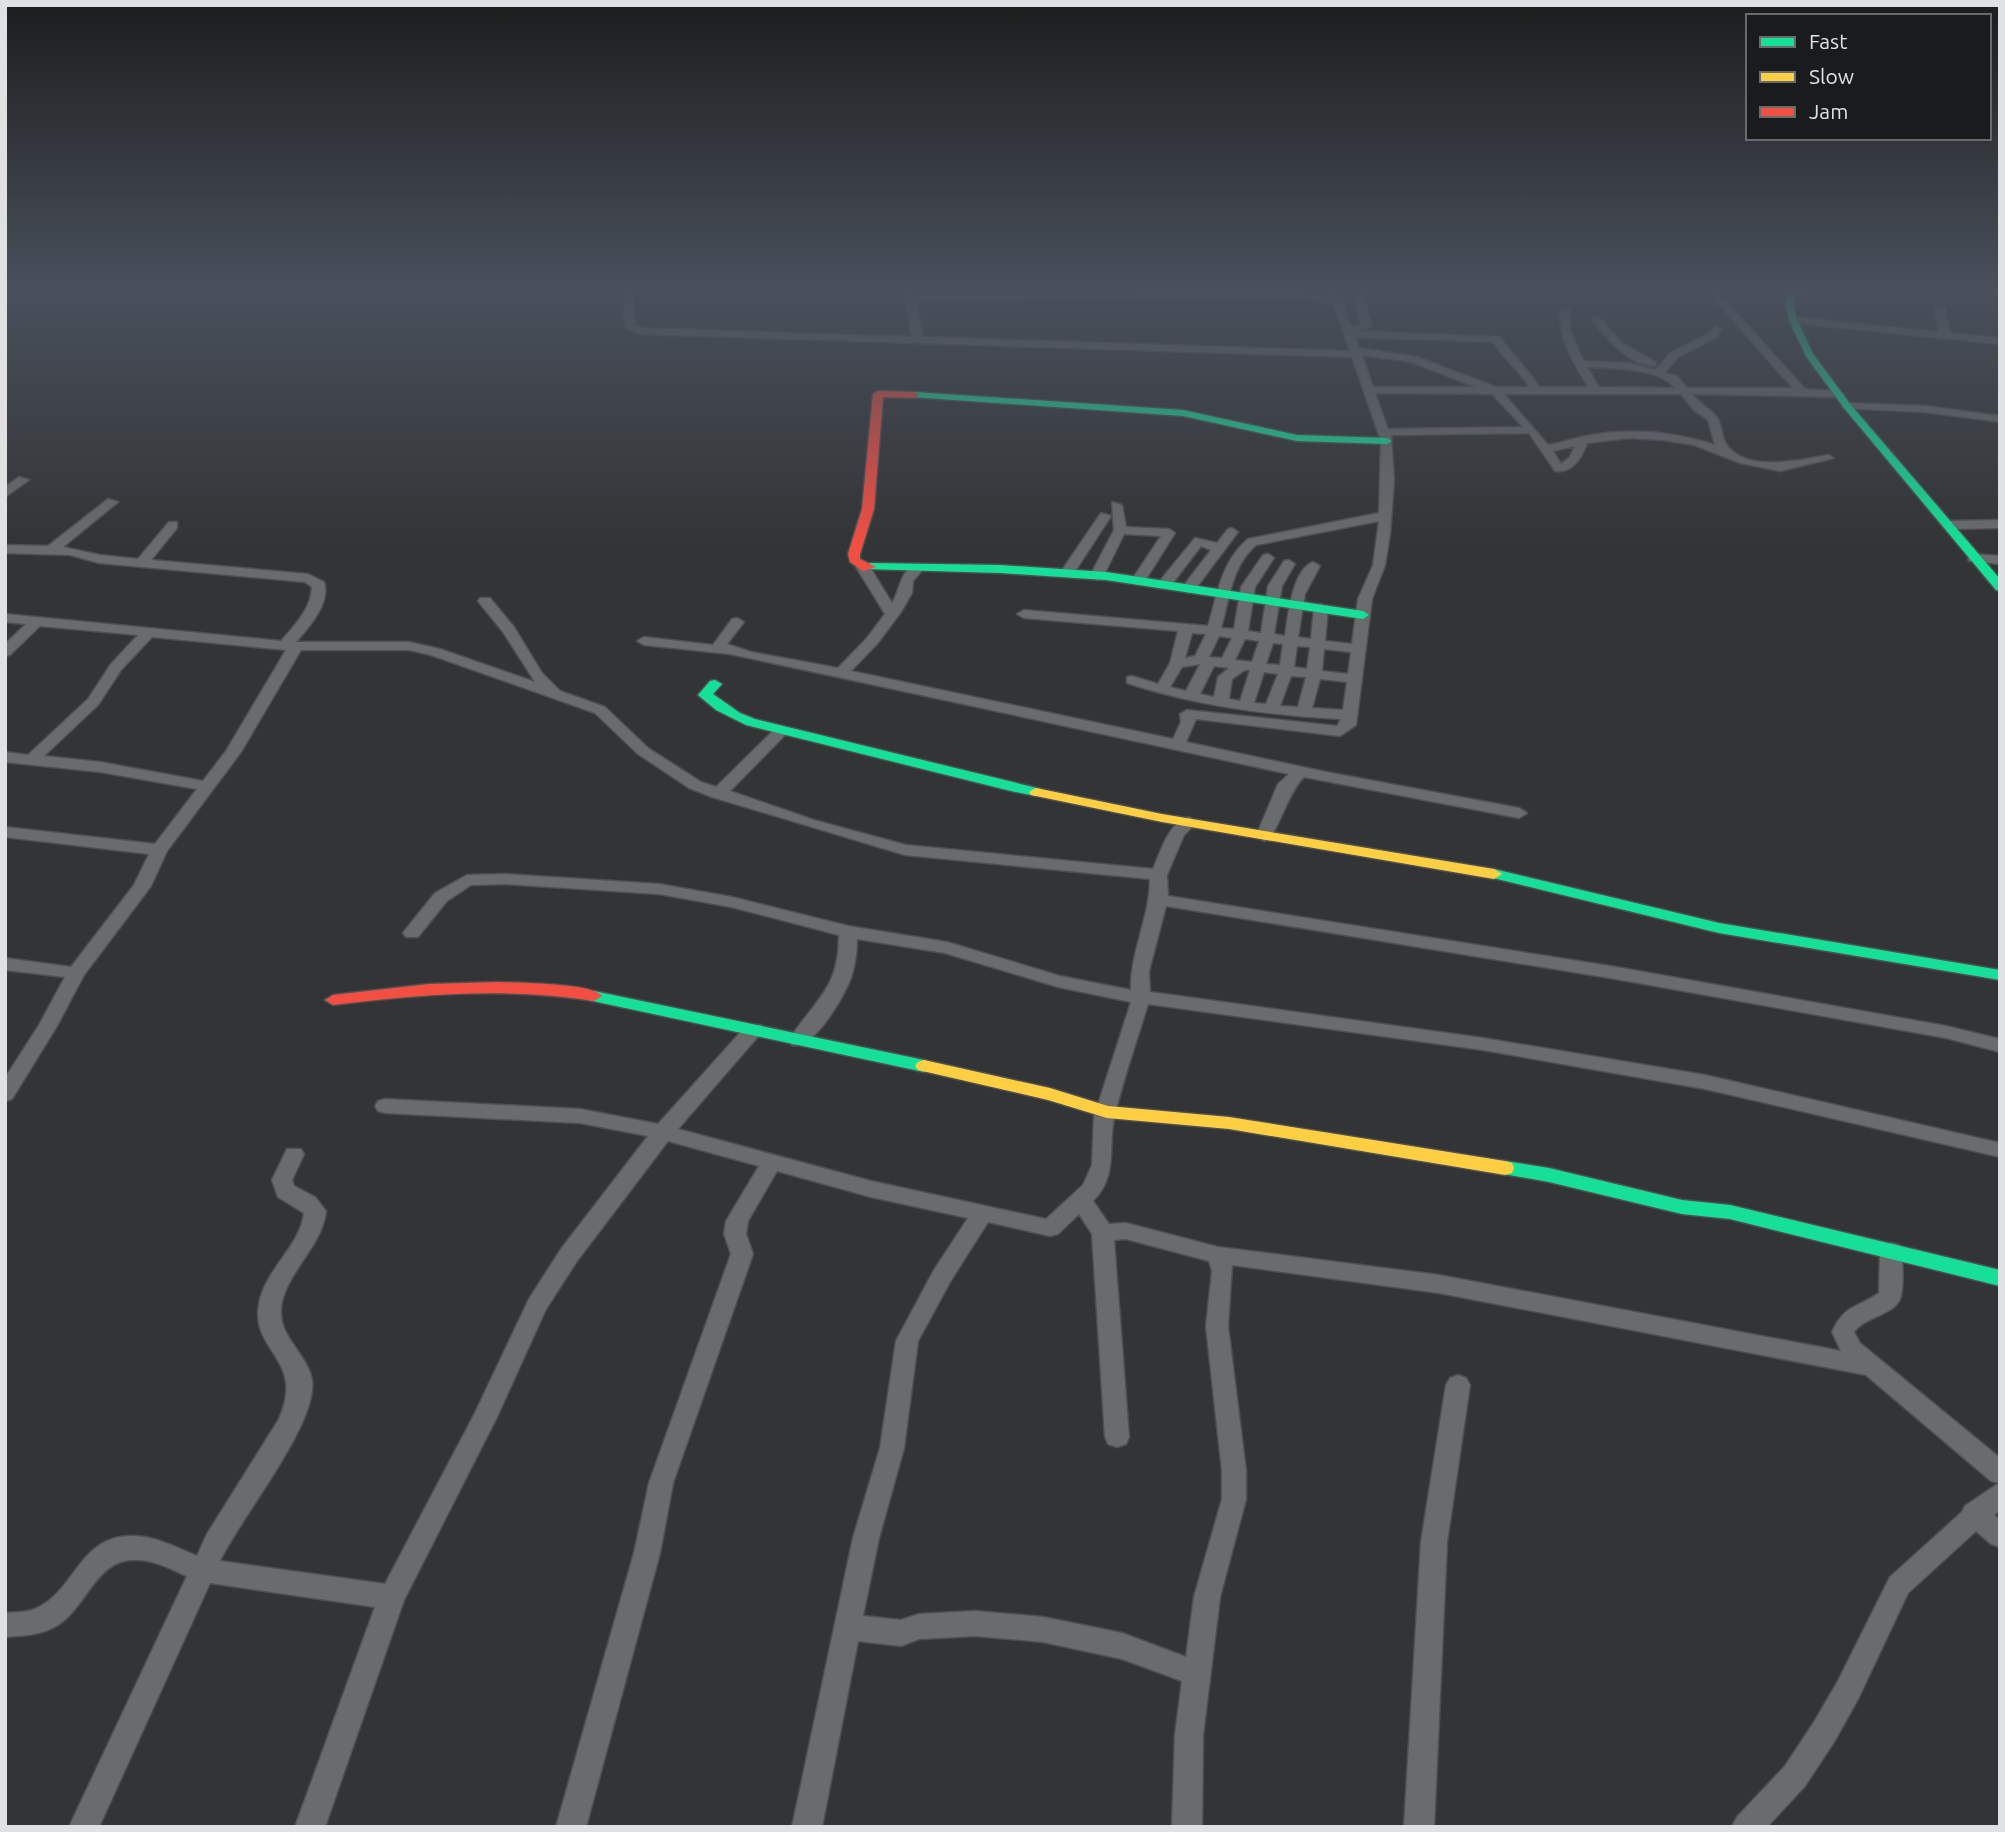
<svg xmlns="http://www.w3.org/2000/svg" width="2005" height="1832" viewBox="0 0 2005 1832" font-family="Ubuntu,sans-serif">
<rect width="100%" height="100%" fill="#323435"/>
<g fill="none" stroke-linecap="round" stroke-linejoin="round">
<!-- street casing -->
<g stroke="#4e4f50" stroke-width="3">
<path id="street" d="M623 289H633L635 325 641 328 912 337 904 289H914L915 295 1295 291 1331 297 1328 289H1338L1351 326 1361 325 1354 301 1357 294 1373 289H1390L1364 298 1372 327 1356 331 1500 337C1512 355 1528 368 1539 387H1588C1574 363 1559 340 1560 311L1565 308 1570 311 1571 332 1583 361 1628 363 1656 370 1670 353 1709 333 1716 326 1721 329 1717 337 1678 357 1665 373 1677 376 1687 388H1793L1705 289H1715L1805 389 1839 391 1844 394 1839 397 1692 394C1699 403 1709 408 1716 416 1722 423 1721 434 1725 442 1743 474 1800 460 1828 455L1834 458 1780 471 1740 463 1694 445 1663 440 1629 438 1587 443C1582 458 1573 473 1555 471L1529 433 1391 435 1394 480 1390 534 1385 565 1372 599 1356 725 1340 736 1196 719 1186 742 1326 772 1519 808 1527 813 1519 818 1304 777C1288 791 1277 838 1264 841L1256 836 1278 784 1289 774 730 654 644 645 637 641 644 637 713 645 732 619 737 618 744 622 727 644 751 652 838 668 867 638 885 614 856 567 858 564H868L892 603C901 589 899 571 917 564L924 568 913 581 912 593 901 612 877 644 851 671 1173 739 1181 722 1180 714 1187 710 1337 726 1341 719C1268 715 1196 706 1127 683V677L1132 676 1158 684 1170 663 1178 631 1024 618 1017 614 1024 610 1208 626C1218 594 1220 563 1248 539L1379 513 1381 441 1352 357 640 334 625 327ZM1295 297 1333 303 1350 351 923 337 916 301ZM1355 337 1493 342C1504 359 1519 370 1529 387H1496L1417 357 1359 348ZM1362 355 1411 362 1476 387H1373ZM1587 367C1611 368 1659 368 1675 388L1599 387ZM1375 393 1492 394 1523 427 1388 429ZM1504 394H1681L1694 410 1708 420 1715 445C1675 432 1633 428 1591 435 1576 437 1563 443 1548 445ZM1575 446 1570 457 1561 464 1553 451ZM1379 521 1373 565 1358 599 1352 644 1325 641 1328 608 1321 604 1314 608 1311 639 1298 637 1305 594 1320 566 1313 562C1292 570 1288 616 1285 636L1274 634 1282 586 1295 564 1289 560 1284 561 1268 586 1261 633 1248 631 1255 587 1274 558 1268 554 1263 555 1241 587 1234 629 1221 628C1230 598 1231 567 1256 545ZM1192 633 1206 634 1195 656 1185 658ZM1219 636 1232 638 1222 658 1209 657ZM1245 639 1259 641 1252 662 1235 660ZM1273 643 1283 644 1280 665 1266 664ZM1297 646 1310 647 1307 669 1294 667ZM1324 649 1351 652 1348 674 1322 671ZM1200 664 1186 691 1170 687 1182 667ZM1214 666 1229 668 1218 677 1214 697 1200 694ZM1245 670H1250L1240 701 1229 699 1232 679ZM1264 672 1278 674 1266 704 1254 703ZM1291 676 1306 677 1298 707 1280 706ZM1320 679 1347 682 1343 710 1312 708Z
M1418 289H1510L1514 292 1509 295Z
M1820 289C1812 296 1796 300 1786 294L1791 291Z
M1960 289 2000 290V296L1964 292Z
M1940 305 1945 308 1950 333 2000 338V344L1793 323 1788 320 1793 317 1939 332 1935 308Z
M1593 317H1599L1623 344 1656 362V366C1632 368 1606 338 1593 321Z
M1847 403 1925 406 2000 416V422L1925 412 1843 408 1842 406Z
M19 477 29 480 5 497V487Z
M108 499 118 502 63 547 100 555 138 559 169 522H177V528L151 560 308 574 324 582C331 603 309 627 296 642H409L440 649 535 682 503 632 478 601 480 598H490L514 627 542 673 560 691 605 707 648 748 701 782 716 787 774 730H784L787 733 784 736 730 791 814 820 906 845 1153 869C1161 851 1168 823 1189 817L1197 822 1184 835 1167 875 1168 896 1616 967 1946 1026 2000 1039V1052L1946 1038 1616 979 1166 906 1149 971 1150 992 1483 1038 1705 1075 2000 1143V1157L1705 1089 1483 1050 1148 1004C1137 1040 1124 1077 1115 1114 1107 1144 1119 1176 1093 1201L1109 1224 1126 1223 1218 1247 1439 1275 1841 1351 1832 1332C1844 1305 1857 1308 1879 1293L1880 1251 1883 1245 1891 1243 1899 1245 1902 1251C1902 1265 1904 1282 1901 1296 1897 1315 1865 1316 1854 1332L1860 1343 2000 1458V1510L1994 1515 2000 1520V1547L1991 1544 1976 1531 1908 1593 1858 1699 1834 1742 1805 1786 1767 1827H1732L1737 1817 1785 1766 1814 1722 1838 1681 1890 1577 1962 1512 1965 1506 1999 1483 1991 1481 1866 1375 1439 1293 1232 1265 1228 1326 1246 1471V1499L1220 1597 1203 1735 1202 1827H1172L1175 1735 1182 1681 1122 1659 1043 1642 975 1636 919 1639 901 1646 858 1641 822 1827H792L853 1538 880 1448 896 1341 934 1270 968 1218 871 1197 777 1171 748 1221 746 1234 753 1254 673 1483 660 1553 586 1827H556L634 1553 649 1483 731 1254 724 1234 726 1221 759 1166 668 1141 577 1261 546 1309 497 1417 404 1600 325 1827H295L375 1607 210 1583 99 1827H69L187 1576C172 1570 157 1561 140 1560 96 1556 89 1605 58 1625 42 1635 23 1636 5 1637V1613C16 1612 28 1613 37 1608 79 1588 80 1527 145 1537 163 1540 180 1549 197 1556L207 1534 279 1419C306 1358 250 1352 259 1304 265 1269 300 1247 304 1213L278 1197 272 1180 287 1149H301L304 1154 292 1180 294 1186 315 1197 326 1211C322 1246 290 1268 282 1302 274 1335 308 1353 312 1380 318 1424 240 1518 220 1561L385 1584 475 1413 529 1299 561 1249 648 1136 580 1123 385 1113 378 1111 375 1106 378 1101 385 1099 580 1109 658 1124 747 1025H761L763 1029 761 1033 678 1129 871 1181 1046 1219 1083 1185 1092 1165 1094 1117 1131 1002 1058 987 945 953 857 939C857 952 855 965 851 978 844 996 814 1050 792 1045L789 1040C815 999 839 990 839 935L731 907 659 894 506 884 471 885 447 901 418 937H406L403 933 406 929 435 893 467 875 506 874 659 884 732 897 848 926 947 942 1060 976 1131 990C1130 952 1150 917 1150 879L905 855 712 797 689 788 638 754 595 713 431 655 409 650H301L241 752 167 851 151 886 84 975 57 1026 12 1099 5 1101V1078L39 1025 65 977 5 970V958L71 967 134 885 149 854 5 837V827L155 844 197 789 100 772 5 762V752L28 755 88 699 111 664 138 635 40 626 10 655 5 656V644L26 624 5 622V614L281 641C295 625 311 609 312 587L305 582 99 563 70 555 5 553V545L48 546ZM152 637 286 650 226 751 203 781 100 762 44 756 98 705 121 670ZM1079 1214 1092 1234 1105 1437 1108 1444 1117 1447 1126 1444 1129 1437 1114 1240 1126 1239 1209 1261 1212 1271 1206 1326 1222 1471V1499L1194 1597 1186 1657 1122 1633 1043 1617 975 1611 919 1614 901 1620 863 1616 879 1538 904 1448 918 1341 950 1282 988 1222 1050 1236 1058 1234Z
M1112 502 1122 505 1126 527 1169 529 1175 533 1143 584H1133L1131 581 1161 536 1124 534 1102 579 1097 580 1090 576 1114 530Z
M1101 513 1111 516 1072 576H1062L1060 573Z
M2000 520V528L1949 529 1943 525 1949 521Z
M1232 528 1238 532 1193 592 1188 593 1181 589 1211 550 1201 546 1169 588H1159V582L1195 538 1217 543 1228 529Z
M1974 554 2000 556V564L1969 561 1968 558Z
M1458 1375 1466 1378 1470 1385 1447 1542 1434 1827H1404L1421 1542 1446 1385 1450 1378Z"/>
</g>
<!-- fast casing -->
<g stroke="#4e4f50" stroke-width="3">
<path id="fast" d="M1788 289H1796L1794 306 1797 320 1813 354 1850 404 2000 579V591L1996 590 1844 408 1806 356 1789 320 1786 306Z
M914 392 1183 410 1297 435 1387 438 1392 441 1387 444 1297 441 1183 416 911 397V393Z
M870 563 1000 565 1106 572 1363 611 1369 615 1363 619 1106 580 1000 573 866 569V565Z
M715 680 722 684 713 694 740 713 755 719 1041 789 1043 792 1036 796 1011 791 746 725 716 710 698 695 710 681Z
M1494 869 1719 923 2000 970V980L1719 933 1489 877 1486 874Z
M594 991 924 1060 930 1062 933 1066 930 1070 924 1072 588 1000 586 996Z
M1505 1161 1549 1168 1682 1200 1730 1205 2000 1270V1286L1730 1219 1682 1214 1549 1182 1498 1173 1496 1168 1498 1163Z"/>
</g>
<!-- slow casing -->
<g stroke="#4e4f50" stroke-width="3">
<path id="slow" d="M1036 788 1162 814 1494 869 1502 874 1494 879 1162 822 1031 795 1029 792Z
M924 1060 1050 1088 1108 1106 1229 1117 1505 1161 1512 1163 1514 1168 1512 1173 1505 1175 1229 1129 1107 1118 1048 1100 918 1070 915 1066 918 1062Z"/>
</g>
<!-- jam casing -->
<g stroke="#4e4f50" stroke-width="3">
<path id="jam" d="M878 391 914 392 919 395 914 398 883 397 874 509 860 554V559L876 567 863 571 850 562 848 554 862 509 873 394Z
M498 982C518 983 592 983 602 996L594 1001C507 987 420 994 333 1005L325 1000 333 995 429 984Z"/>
</g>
<!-- street -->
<use href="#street" fill="#696b6c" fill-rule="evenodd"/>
<!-- fast -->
<use href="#fast" fill="#16e098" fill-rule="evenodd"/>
<!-- slow -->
<use href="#slow" fill="#ffcf43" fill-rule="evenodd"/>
<!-- jam -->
<use href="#jam" fill="#f24e42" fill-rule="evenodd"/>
</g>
<!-- sky -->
<linearGradient id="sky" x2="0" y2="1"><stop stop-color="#1c1d1d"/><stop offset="0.53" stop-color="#49505c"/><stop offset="1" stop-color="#49505c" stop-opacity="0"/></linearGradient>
<rect width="2005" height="546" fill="url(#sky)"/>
<!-- border -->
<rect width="2005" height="1832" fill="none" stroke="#e0e1e3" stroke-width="14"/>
<!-- legend -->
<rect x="1746" y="14" width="245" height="126" fill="#1a1b1c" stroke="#696a6c" stroke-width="2"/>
<rect x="1760" y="37" width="35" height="10" fill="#16e098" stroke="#696a6c" stroke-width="2"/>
<text x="1809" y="49" font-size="21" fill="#e0e1e3">Fast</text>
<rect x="1760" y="72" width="35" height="10" fill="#ffcf43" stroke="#696a6c" stroke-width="2"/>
<text x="1809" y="84" font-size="21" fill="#e0e1e3">Slow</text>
<rect x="1760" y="107" width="35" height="10" fill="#f24e42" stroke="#696a6c" stroke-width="2"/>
<text x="1809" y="119" font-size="21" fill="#e0e1e3">Jam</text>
</svg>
